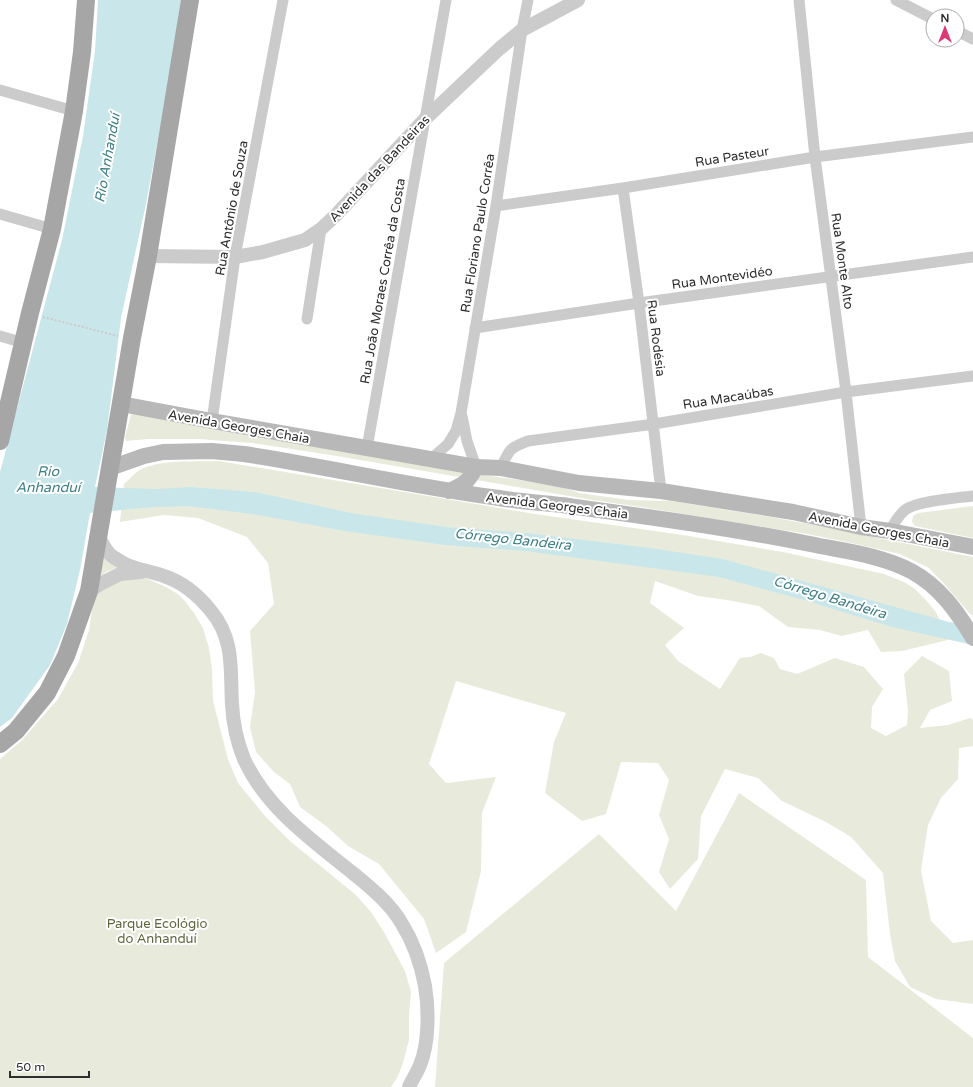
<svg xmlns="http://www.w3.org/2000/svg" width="973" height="1087" viewBox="0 0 973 1087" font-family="'Varela Round',sans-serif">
<rect width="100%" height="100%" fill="#fff"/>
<!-- green -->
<path fill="#e8ebdc" d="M135 413 482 475 557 485 579 493 629 500 671 501 753 514 809 524 973 557V616L970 614 945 585 929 568 900 554 847 542 807 534 641 507 592 500 337 456 252 443 198 439H148L126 441 125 437 131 415Z
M219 461 535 514 683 535 783 552 884 574 904 582 915 589 925 599 936 612 948 640 902 651 881 652 868 630 842 636 820 630 788 627 759 606 727 600 698 596 655 581 650 603 684 628 665 645 678 661 720 689 740 658 750 657 761 653 774 658 780 669 797 674 835 658 864 667 883 689 872 707 871 728 886 736 907 725 908 711 904 674 922 656 949 671 952 701 930 710 920 728 948 725 970 718 973 720V746L959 748 958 779 941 798 928 825 921 870 931 921 953 943 973 940V1004L936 999 910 987 895 961 890 934 883 873 851 837 826 822 782 801 758 778 725 769 701 816 698 859 670 889 659 872 669 839 659 815 669 780 658 763 621 762 606 814 582 821 545 793 554 742 566 713 456 681 429 764 446 783 496 777 482 813 481 871 466 932 436 953 424 919 379 864 348 846 326 826 300 807 290 784 274 772 256 752 250 727 255 692 250 631 274 604 268 563 247 537 198 518 164 515 120 522 124 484C129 480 134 473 140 470 159 459 197 462 219 461Z
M973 506V538L915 526 912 522 913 516 918 513Z
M103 551 121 566 106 572 101 576Z
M143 577 164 586 178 594 185 601 194 613 203 628 209 648 212 669 213 701 228 759 238 783 265 816 290 841 356 895 371 912 384 932 405 971 411 992 409 1015V1040L403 1063 397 1078 391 1087H0V759L21 741 58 699 78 663 89 630 94 597 103 588 118 580Z
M739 793 866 880 868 957 973 1038V1087H435L444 963 599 834 676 911Z"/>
<!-- water -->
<path fill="#c9e7ea" d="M98 0H181L169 79 146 204 121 318 107 430 95 487 157 489 190 487 255 492 351 513 446 527 526 533 650 548 723 559 949 622 973 625V645L892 627 804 600 719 577 525 551 445 545 345 531 252 514 188 506 154 507 90 513 80 570 67 624 50 665 12 718 0 727V472L62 240 83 136 95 51Z"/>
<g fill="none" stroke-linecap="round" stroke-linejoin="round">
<!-- path -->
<path stroke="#cbcbcb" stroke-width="2" stroke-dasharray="2 2" stroke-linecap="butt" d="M43 317 118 336"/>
<!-- minor -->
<path stroke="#cbcbcb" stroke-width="11" d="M799 0 815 157 846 392 861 527
M896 0 933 19
M957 31 973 39
M0 90 74 111
M623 188 639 303 661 491
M496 206 623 188 815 157 973 137
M0 214 52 229
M307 319 321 229
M475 328 639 303 973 257
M0 336 24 343
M462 416 467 441 476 467
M212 421 235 257 283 0
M367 448 446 0
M431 459 448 444 456 431 461 413 496 206 522 30 528 0
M501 468C509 450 509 448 528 441L654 424 846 392 973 376
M890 531C894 523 898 516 905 510 916 501 957 498 973 496"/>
<!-- tertiary -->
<path stroke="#cbcbcb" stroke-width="14" d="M148 256 235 257 263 252 305 240 321 229 336 215 425 119 499 49 522 30 578 0
M98 536C102 542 106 552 112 556 114 558 116 558 118 560 122 562 126 565 130 566 141 570 153 572 164 576 182 582 199 596 211 611 235 640 230 670 232 704 233 723 237 742 244 759 266 808 313 841 354 874 371 888 391 904 402 924 414 943 421 964 425 986 429 1009 429 1044 420 1065 417 1073 412 1080 409 1087
M89 591 100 584 120 574 141 572"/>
<!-- secondary -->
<path stroke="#b8b8b8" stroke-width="16" d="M121 404 212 421 476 467 501 468 579 483 661 491 793 512 861 527 890 531 973 547
M110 468 144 456 163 452 212 451 244 454C329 467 414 487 499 498 522 502 546 503 569 506 649 517 730 528 810 544 843 551 881 555 911 571 939 586 957 611 973 638
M449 491C465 484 468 482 476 467"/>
<!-- primary -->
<path stroke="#a6a6a6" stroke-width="18" d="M0 441 30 313 52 229 74 111 82 52 86 0
M0 744 16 731 47 693 66 656 89 591 132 338 148 256 190 0"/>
</g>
<g text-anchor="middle" stroke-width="4" stroke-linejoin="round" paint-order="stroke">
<!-- street labels -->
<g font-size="13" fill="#2e2e2e" stroke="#fff">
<text transform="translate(732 156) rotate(-9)" y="5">Rua Pasteur</text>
<text transform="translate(379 168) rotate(-47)" y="5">Avenida das Bandeiras</text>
<text transform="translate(231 208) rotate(-80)" y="5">Rua Antônio de Souza</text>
<text transform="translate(477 233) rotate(-81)" y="5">Rua Floriano Paulo Corrêa</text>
<text transform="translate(843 261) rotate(82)" y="5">Rua Monte Alto</text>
<text transform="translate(722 277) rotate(-8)" y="5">Rua Montevidéo</text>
<text transform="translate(382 281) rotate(-80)" y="5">Rua João Moraes Corrêa da Costa</text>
<text transform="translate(657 338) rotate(83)" y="5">Rua Rodésia</text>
<text transform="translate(728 397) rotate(-9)" y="5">Rua Macaúbas</text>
<text transform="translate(239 426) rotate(10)" y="5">Avenida Georges Chaia</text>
<text transform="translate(557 505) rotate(7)" y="5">Avenida Georges Chaia</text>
<text transform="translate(879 529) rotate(11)" y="5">Avenida Georges Chaia</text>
</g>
<!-- park labels -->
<g font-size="13" fill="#5e673d" stroke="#fff">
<text x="157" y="928">Parque Ecológio<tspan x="157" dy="15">do Anhanduí</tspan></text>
</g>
<!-- water labels -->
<g font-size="14" font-style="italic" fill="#3e8086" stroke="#fff">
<text transform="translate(107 158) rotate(-80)" y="5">Rio Anhanduí</text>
<text x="48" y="476">Rio<tspan x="48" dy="16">Anhanduí</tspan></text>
<text transform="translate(513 539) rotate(6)" y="5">Córrego Bandeira</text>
<text transform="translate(830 597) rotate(17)" y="5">Córrego Bandeira</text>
</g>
</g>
<!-- north arrow -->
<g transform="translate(945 28)"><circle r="19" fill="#ffffff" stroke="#ababab"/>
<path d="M0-3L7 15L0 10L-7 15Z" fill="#dd3877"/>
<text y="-6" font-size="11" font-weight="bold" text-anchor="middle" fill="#2e2e2e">N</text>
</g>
<!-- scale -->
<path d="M10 1071v6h79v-6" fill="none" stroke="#2e2e2e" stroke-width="2"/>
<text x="16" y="1071" font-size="12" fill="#2e2e2e" stroke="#ffffff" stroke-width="3" paint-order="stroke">50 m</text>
</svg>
